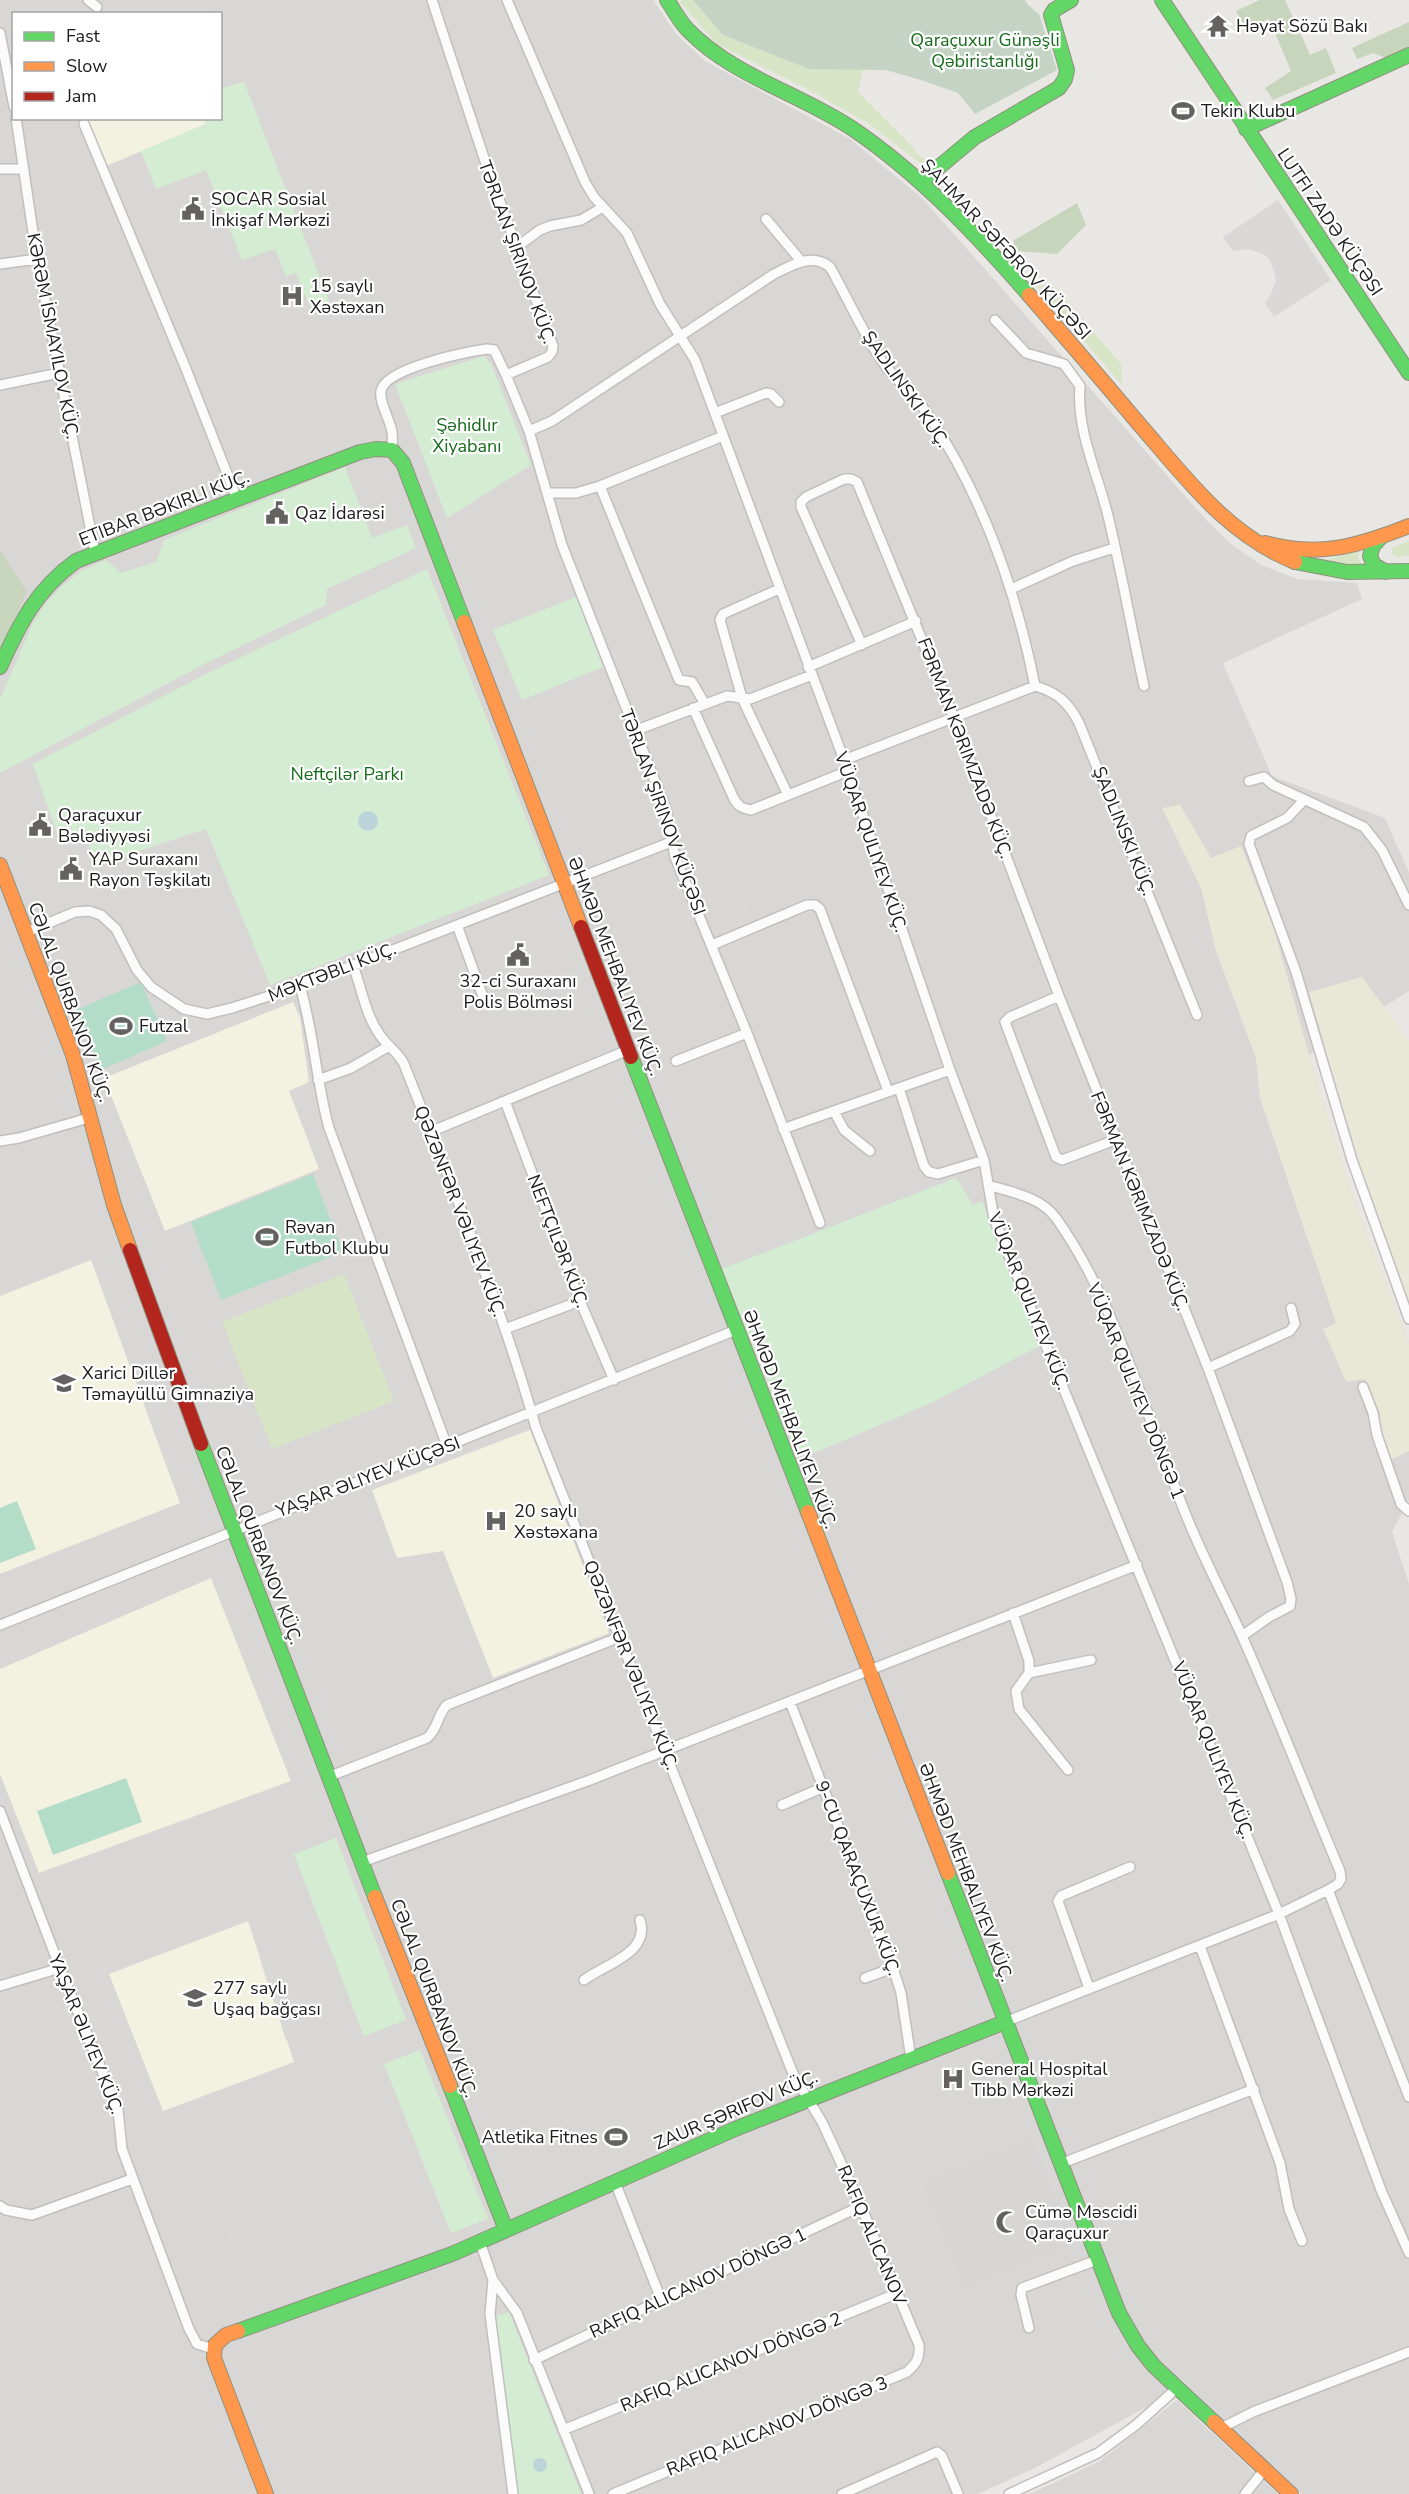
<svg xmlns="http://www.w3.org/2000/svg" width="1409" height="2494" viewBox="0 0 1409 2494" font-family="'Nunito Sans',sans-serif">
<rect width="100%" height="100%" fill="#e9e7e3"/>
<!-- residential -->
<path fill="#d8d7d5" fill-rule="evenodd" d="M0 0H653L677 35 705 61 850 139 922 198 1208 522 1231 544 1261 565 1297 579 1357 583 1362 599 1223 663 1272 776 1385 818 1409 873V991L1309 1055 1350 1189 1409 1345V1500L1392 1532 1409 1584V2494H1302L1179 2378 1148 2406 1035 2468 978 2494H0ZM14 14H220V118H14Z
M1177 2400 1278 2494H1030L1100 2461Z"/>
<!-- education -->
<path fill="#f3f1df" d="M204 118 206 124 106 166 88 119Z
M293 1002 300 1018 309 1082 289 1091 319 1169 165 1231 104 1078Z
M91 1260 180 1503 0 1574V1296Z
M530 1430 609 1633 493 1678 443 1551 397 1558 372 1490Z
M211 1578 291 1781 39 1873 0 1774V1669Z
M248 1921 294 2062 163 2111 109 1974Z"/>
<!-- religious -->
<path fill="#d7d6d5" d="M1031 2139 1073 2243 965 2287 923 2182Z"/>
<!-- farmland -->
<path fill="#e8e8d7" d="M1180 805 1211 858 1241 846 1274 929 1309 1055 1350 1189 1409 1345V1451L1388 1461 1379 1429 1380 1413 1365 1379 1346 1382 1323 1329 1336 1323 1260 1098 1256 1058 1216 951 1201 888 1162 808Z
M1362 977 1409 1041V1309L1371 1202 1309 992Z"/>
<!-- grass -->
<path fill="#d7e4c5" d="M682 0H693L723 35 809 69H863L858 92 915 149 914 152 928 162 924 166 868 123 811 91 717 44 680 2Z
M1035 284 1055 287 1121 364 1122 385Z
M1409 541V556L1396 557 1392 554 1393 547Z
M1360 551 1358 557 1362 565 1332 564 1293 557 1325 560Z
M344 1274 394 1401 272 1449 222 1322Z"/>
<!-- forest -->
<path fill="#c6d5bb" d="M1260 0H1285L1310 55 1326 48 1336 73 1273 100 1265 88 1291 71 1269 19 1245 29 1236 11Z
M1409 22V47L1386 58 1373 53 1357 59 1352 48Z
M1077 203 1086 225 1057 254 1017 251 1013 241Z
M0 550 27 592 0 650Z"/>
<!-- cemetery -->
<path fill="#c4d3c3" d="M693 0H1025L1027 4 1039 14 1057 70 975 114 958 93 921 80 886 70 809 69 723 35Z"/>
<!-- park -->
<path fill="#d4edd2" d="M244 82 329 301 310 307 296 273 286 276 275 249 242 260 206 170 156 189 141 151 206 124 204 119 220 118 221 88Z
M484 356 491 364 531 465 447 518 395 384Z
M345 467 372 538 407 525 416 548 327 589 326 605 202 665 0 773V699L34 621 47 602 61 587 81 571 106 560 121 573 156 562 164 540Z
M427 569 549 875 270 985 206 829 96 865 83 829 58 836 33 764 210 672Z
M576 597 603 667 522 700 493 630Z
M956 1178 973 1205 982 1201 1039 1346 935 1401 819 1451 797 1456 722 1269Z
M336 1838 406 2020 364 2036 294 1854Z
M420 2050 488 2219 451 2233 384 2064Z
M509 2312 581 2494H518L493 2317Z"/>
<!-- pitch -->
<path fill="#b3dcc9" d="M141 982 167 1041 101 1070 76 1010Z
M313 1174 343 1252 221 1300 191 1222Z
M17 1501 36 1549 0 1563V1508Z
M126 1778 142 1822 53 1855 37 1811Z"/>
<!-- parking -->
<path fill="#d9d8d7" d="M1278 200 1331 280 1274 317 1265 302 1270 296 1276 281 1275 274 1269 259 1263 254 1248 249 1233 251 1223 237Z
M737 887 754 928 725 939 707 899Z
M291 1947 322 2026 286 2040 260 1959Z
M311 2111 323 2144 247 2172 241 2159 174 2184 166 2166Z
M346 2188 354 2209 237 2255 228 2233Z"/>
<!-- water -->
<path fill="#bad4d9" d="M358 821a10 10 0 1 1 20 0a10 10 0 1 1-20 0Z
M533 2465a7 7 0 1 1 14 0a7 7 0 1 1-14 0Z"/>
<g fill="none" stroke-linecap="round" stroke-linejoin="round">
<!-- street casing -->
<g stroke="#c0bfbe" stroke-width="12">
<path id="street" d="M88 0 97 7
M507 0 585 182 594 197 627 233 660 304 695 360 844 760 950 1070 984 1160 994 1219 1279 1914 1381 2190 1409 2253
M0 33 14 107
M16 118 37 259 95 552
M84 124 186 369 237 499
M0 169H24
M766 219 801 261
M518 246 540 230 550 226 581 220 603 207
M0 264 37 259
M995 320 1026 353 1064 364 1080 386C1076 432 1099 476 1109 520 1122 575 1132 631 1144 686
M506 375 529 431 552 421 774 274C791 266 812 252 830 267 847 297 861 329 880 358 893 379 913 393 927 413 982 494 1016 591 1035 686 1057 692 1069 703 1079 723L1197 1015
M0 385 59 373
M715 413 766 393 771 394 779 402
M529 431 562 545 666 809 675 857 747 1033 820 1223
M392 450C392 444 393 438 392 432 390 419 379 403 381 391 385 368 466 352 487 349L494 350 506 375 548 357 552 352 553 346 485 161 432 0
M600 486 679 680 692 682 705 704
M547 493H576L600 486 723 436
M779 589 723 614 720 620 742 698 788 795
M1011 589 1073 561 1114 548
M862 645 801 507V502L806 497 844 479H851L857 482 954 718 1059 996 1208 1368 1287 1582 1291 1599 1290 1606 1269 1617 1242 1636
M808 667 916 621
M693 708 734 799C739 807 742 808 751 810L848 771
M634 731 727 696 750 699 812 675
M844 760 1035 686
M1249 781 1264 777 1273 785 1364 827 1382 850 1409 905
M1304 800 1287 818 1251 836 1249 844 1296 972 1352 1160 1409 1319
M457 925 485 1002
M27 932 75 912 89 911 101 915 116 929 137 970 151 987 184 1009 207 1014 232 1008 300 986 671 842
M712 945 807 905H815L820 909 888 1091
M353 965C361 987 366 1016 380 1035 387 1046 398 1052 404 1064 451 1184 501 1304 536 1428L794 2076 822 2122 861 2206 919 2345C920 2358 917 2363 907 2372L613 2494
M300 986C314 1033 316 1081 329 1128L447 1446
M1059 996 1010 1017 1005 1022 1056 1157 1062 1160 1115 1140
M676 1061 747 1033
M318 1080 351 1068 389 1046
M899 1088 924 1166 929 1172 938 1174 984 1160
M505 1101 580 1301 614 1380
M834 1111 844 1130 870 1151
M783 1129 950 1070
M430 1132 628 1050
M0 1141 19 1138 92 1117
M988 1185C1011 1192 1041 1197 1056 1218 1113 1297 1146 1414 1182 1505 1199 1550 1222 1592 1242 1636 1277 1714 1307 1793 1340 1871L1341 1879 1338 1884 1328 1890 1409 2097
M505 1329 580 1301
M1208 1368 1290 1331 1295 1324 1291 1308
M1363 1387 1373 1413 1377 1435 1401 1504 1409 1511
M1013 1613 1029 1661V1673L1016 1691 1019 1709 1068 1770
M0 1625 736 1330
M1029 1673 1091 1660
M790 1702 893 1968 901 1993 911 2059
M328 1777 427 1738C438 1729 437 1715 447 1705L620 1637
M782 1805 824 1787
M0 1811 60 1968 118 2110 122 2149 189 2329 197 2344 213 2349
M362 1862 590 1780 1137 1565
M1200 1946 1280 2163 1289 2209 1302 2241
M865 1978 893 1968
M584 1980C603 1965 651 1953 640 1920
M0 1986 60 1968
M1089 1988 1058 1901 1061 1896 1130 1867
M1005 2022 1279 1914 1328 1890
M1060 2164 1254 2089
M615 2182 662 2302
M0 2206 6 2210 32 2215 132 2179
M480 2242 493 2280 490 2314 513 2494
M493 2280 517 2313 589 2494
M1029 2328 1021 2295 1022 2288 1097 2260
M534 2360 861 2206
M1221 2428 1253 2412 1409 2352
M563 2430 898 2293
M842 2494 937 2452 942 2456 958 2494
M1009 2494 1098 2453 1136 2425 1177 2388
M1245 2494 1265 2469"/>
</g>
<!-- fast casing -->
<g stroke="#90907e" stroke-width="16">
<path id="fast" d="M667 0C674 10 680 22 688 30 734 77 799 93 853 129 918 173 977 235 1029 295
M1162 0 1409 373
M1246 129 1409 55
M921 182 975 137 1059 88 1065 79 1067 70 1051 15 1054 10 1071 0
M1382 536 1373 546 1370 556 1374 565 1386 572
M1295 562 1347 572 1409 571
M0 667C20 623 36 590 76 561L360 452 376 449 392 450 403 463 464 622
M631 1057 808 1512
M201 1444 375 1897
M948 1873 1119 2313 1138 2346 1154 2366 1214 2422
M450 2086 506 2230
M238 2331 452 2254 735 2129 1005 2022"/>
</g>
<!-- slow casing -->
<g stroke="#90907e" stroke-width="16">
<path id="slow" d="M1029 295C1066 338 1103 381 1139 424 1187 479 1226 534 1295 562
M1265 543C1318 558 1359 546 1409 526
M464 622 581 927
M0 865 73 1055 114 1205 130 1250
M808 1512 948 1873
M375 1897 450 2086
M238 2331 226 2335 215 2345 214 2358 266 2494
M1214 2422 1291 2494"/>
</g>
<!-- jam casing -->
<g stroke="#90907e" stroke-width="16">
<path id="jam" d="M581 927 631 1057
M130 1250 201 1444"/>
</g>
<!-- street -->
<use href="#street" stroke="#fcfbfb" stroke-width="9"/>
<!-- fast -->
<use href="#fast" stroke="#63d668" stroke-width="14"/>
<!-- slow -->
<use href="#slow" stroke="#ff974d" stroke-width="14"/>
<!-- jam -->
<use href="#jam" stroke="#b3261e" stroke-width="14"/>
</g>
<!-- icons -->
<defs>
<g id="temple-bare" transform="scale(1.8)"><path d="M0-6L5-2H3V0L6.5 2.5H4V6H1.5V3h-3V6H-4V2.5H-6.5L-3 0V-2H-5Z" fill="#636261" stroke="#fff" stroke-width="2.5" paint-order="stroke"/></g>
<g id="stadium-bare" transform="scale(1.8)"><path d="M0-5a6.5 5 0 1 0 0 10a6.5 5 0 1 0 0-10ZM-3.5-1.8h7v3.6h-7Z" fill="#636261" stroke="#fff" stroke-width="2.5" paint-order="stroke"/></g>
<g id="civic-bare" transform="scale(1.8)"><path d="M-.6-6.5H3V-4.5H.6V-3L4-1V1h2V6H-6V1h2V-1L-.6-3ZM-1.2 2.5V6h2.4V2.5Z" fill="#636261" stroke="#fff" stroke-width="2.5" paint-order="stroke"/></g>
<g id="hospital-bare" transform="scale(1.8)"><path d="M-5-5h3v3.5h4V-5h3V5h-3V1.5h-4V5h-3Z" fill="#636261" stroke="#fff" stroke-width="2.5" paint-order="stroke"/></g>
<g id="school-bare" transform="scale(1.8)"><path d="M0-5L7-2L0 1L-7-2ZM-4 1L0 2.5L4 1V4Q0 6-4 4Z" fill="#636261" stroke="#fff" stroke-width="2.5" paint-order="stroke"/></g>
<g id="mosque-bare" transform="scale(1.8)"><path d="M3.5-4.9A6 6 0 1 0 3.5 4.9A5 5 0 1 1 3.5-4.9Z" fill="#636261" stroke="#fff" stroke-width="2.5" paint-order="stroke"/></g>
</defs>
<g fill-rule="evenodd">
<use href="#temple-bare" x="1218" y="26"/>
<use href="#stadium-bare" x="1183" y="111"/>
<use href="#civic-bare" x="193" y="209"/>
<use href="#hospital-bare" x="292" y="296"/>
<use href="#civic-bare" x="277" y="513"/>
<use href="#civic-bare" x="40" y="825"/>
<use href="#civic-bare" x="71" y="869"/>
<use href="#civic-bare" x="518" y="955"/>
<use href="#stadium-bare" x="121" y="1026"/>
<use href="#stadium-bare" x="267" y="1237"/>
<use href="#school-bare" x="64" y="1383"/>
<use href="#hospital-bare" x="496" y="1521"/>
<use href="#school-bare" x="195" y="1998"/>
<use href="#hospital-bare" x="953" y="2079"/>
<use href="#stadium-bare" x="616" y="2137"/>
<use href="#mosque-bare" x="1007" y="2222"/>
</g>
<g text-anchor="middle" stroke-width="4.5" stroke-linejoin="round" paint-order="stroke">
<!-- poi labels -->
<g font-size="18" fill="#1b1b1b" stroke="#fff" text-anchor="start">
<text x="1236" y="32">Həyat Sözü Bakı</text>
<text x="1201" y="117">Tekin Klubu</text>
<text x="211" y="205">SOCAR Sosial<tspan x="211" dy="21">İnkişaf Mərkəzi</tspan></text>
<text x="310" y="292">15 saylı<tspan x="310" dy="21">Xəstəxan</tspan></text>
<text x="295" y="519">Qaz İdarəsi</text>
<text x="58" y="821">Qaraçuxur<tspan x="58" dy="21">Bələdiyyəsi</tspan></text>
<text x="89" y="865">YAP Suraxanı<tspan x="89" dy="21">Rayon Təşkilatı</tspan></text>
<text x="518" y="987" text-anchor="middle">32-ci Suraxanı<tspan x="518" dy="21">Polis Bölməsi</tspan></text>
<text x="139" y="1032">Futzal</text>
<text x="285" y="1233">Rəvan<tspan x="285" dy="21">Futbol Klubu</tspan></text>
<text x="82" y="1379">Xarici Dillər<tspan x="82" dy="21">Təmayüllü Gimnaziya</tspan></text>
<text x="514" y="1517">20 saylı<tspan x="514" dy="21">Xəstəxana</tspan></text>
<text x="213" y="1994">277 saylı<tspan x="213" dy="21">Uşaq bağçası</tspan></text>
<text x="971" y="2075">General Hospital<tspan x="971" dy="21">Tibb Mərkəzi</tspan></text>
<text x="598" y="2143" text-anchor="end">Atletika Fitnes</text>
<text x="1025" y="2218">Cümə Məscidi<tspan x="1025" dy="21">Qaraçuxur</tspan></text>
</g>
<!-- park labels -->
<g font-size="18" fill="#166c1a" stroke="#fff">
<text x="985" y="46">Qaraçuxur Günəşli<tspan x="985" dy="21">Qəbiristanlığı</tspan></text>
<text x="467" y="431">Şəhidlır<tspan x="467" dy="21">Xiyabanı</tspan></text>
<text x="347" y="780">Neftçilər Parkı</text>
</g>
<!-- street labels -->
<g font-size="18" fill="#1b1b1b" stroke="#fff">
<text transform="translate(1330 222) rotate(56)" y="6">LUTFI ZADƏ KÜÇƏSI</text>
<text transform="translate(1006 249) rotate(47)" y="6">ŞAHMAR SƏFƏROV KÜÇƏSI</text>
<text transform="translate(517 252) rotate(70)" y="6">TƏRLAN ŞIRINOV KÜÇ.</text>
<text transform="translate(53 336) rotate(79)" y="6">KƏRƏM İSMAYILOV KÜÇ.</text>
<text transform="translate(906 389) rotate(55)" y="6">ŞADLINSKI KÜÇ.</text>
<text transform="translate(164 508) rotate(-21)" y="6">ETIBAR BƏKIRLI KÜÇ.</text>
<text transform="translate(965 748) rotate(69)" y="6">FƏRMAN KƏRIMZADƏ KÜÇ.</text>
<text transform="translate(663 812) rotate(70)" y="6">TƏRLAN ŞIRINOV KÜÇƏSI</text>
<text transform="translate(1124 831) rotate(68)" y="6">ŞADLINSKI KÜÇ.</text>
<text transform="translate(871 842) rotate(71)" y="6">VÜQAR QULIYEV KÜÇ.</text>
<text transform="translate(615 966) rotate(69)" y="6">ƏHMƏD MEHBALIYEV KÜÇ.</text>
<text transform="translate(332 972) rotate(-21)" y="6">MƏKTƏBLI KÜÇ.</text>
<text transform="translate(70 1002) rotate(70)" y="6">CƏLAL QURBANOV KÜÇ.</text>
<text transform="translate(1140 1201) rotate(68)" y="6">FƏRMAN KƏRIMZADƏ KÜÇ.</text>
<text transform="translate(460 1211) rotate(69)" y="6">QƏZƏNFƏR VƏLIYEV KÜÇ.</text>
<text transform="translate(558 1241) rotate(69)" y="6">NEFTÇILƏR KÜÇ.</text>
<text transform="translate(1029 1301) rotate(68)" y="6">VÜQAR QULIYEV KÜÇ.</text>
<text transform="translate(1136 1391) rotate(68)" y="6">VÜQAR QULIYEV DÖNGƏ 1</text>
<text transform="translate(790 1419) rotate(69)" y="6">ƏHMƏD MEHBALIYEV KÜÇ.</text>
<text transform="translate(368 1477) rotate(-21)" y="6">YAŞAR ƏLIYEV KÜÇƏSI</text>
<text transform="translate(259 1545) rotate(69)" y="6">CƏLAL QURBANOV KÜÇ.</text>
<text transform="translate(631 1665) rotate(68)" y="6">QƏZƏNFƏR VƏLIYEV KÜÇ.</text>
<text transform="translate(1213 1750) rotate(68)" y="6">VÜQAR QULIYEV KÜÇ.</text>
<text transform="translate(966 1872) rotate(69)" y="6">ƏHMƏD MEHBALIYEV KÜÇ.</text>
<text transform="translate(858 1878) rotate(69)" y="6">9-CU QARAÇUXUR KÜÇ.</text>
<text transform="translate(434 1998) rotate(69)" y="6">CƏLAL QURBANOV KÜÇ.</text>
<text transform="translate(86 2034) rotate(68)" y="6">YAŞAR ƏLIYEV KÜÇ.</text>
<text transform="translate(736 2110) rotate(-23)" y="6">ZAUR ŞƏRIFOV KÜÇ.</text>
<text transform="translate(872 2235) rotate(67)" y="6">RAFIQ ALICANOV</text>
<text transform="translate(698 2283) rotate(-25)" y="6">RAFIQ ALICANOV DÖNGƏ 1</text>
<text transform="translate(731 2362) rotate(-22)" y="6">RAFIQ ALICANOV DÖNGƏ 2</text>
<text transform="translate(777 2426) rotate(-22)" y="6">RAFIQ ALICANOV DÖNGƏ 3</text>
</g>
</g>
<!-- legend -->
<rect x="12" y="12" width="210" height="108" fill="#ffffff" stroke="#a4a4a4" stroke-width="1.5"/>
<rect x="24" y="32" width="30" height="9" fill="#63d668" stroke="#a4a4a4" stroke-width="1.5"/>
<text x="66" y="42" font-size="18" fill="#1b1b1b">Fast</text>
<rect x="24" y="62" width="30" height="9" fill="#ff974d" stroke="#a4a4a4" stroke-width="1.5"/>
<text x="66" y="72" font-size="18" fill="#1b1b1b">Slow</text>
<rect x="24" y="92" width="30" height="9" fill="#b3261e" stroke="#a4a4a4" stroke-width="1.5"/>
<text x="66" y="102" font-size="18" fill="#1b1b1b">Jam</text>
</svg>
